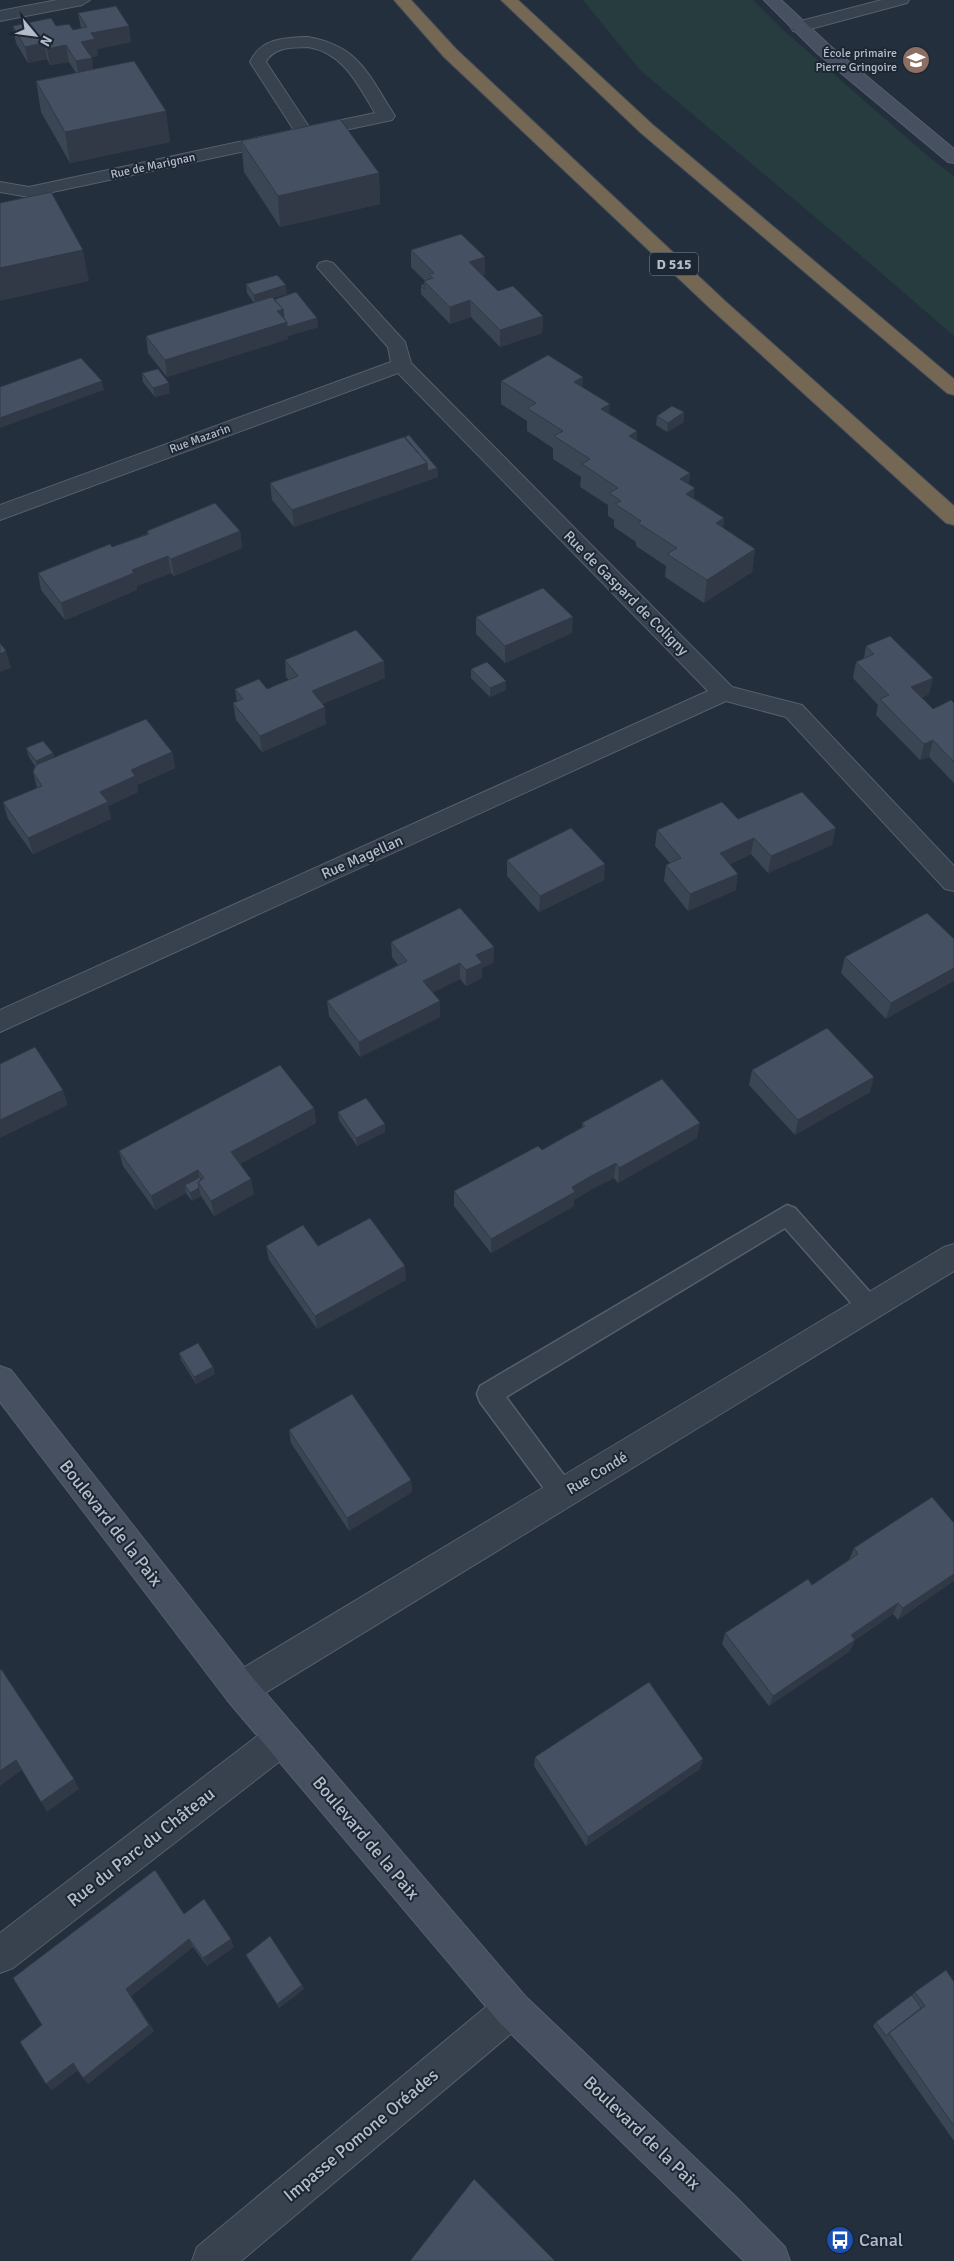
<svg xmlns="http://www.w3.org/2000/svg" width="954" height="2261" font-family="Signika,sans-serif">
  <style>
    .green { fill: #263c3f }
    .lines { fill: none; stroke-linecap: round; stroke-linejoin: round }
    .lane-casing { stroke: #565f6c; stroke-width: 3 }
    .street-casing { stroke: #565f6c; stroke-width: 2 }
    .secondary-casing { stroke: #565f6c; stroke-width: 2 }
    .highway-casing { stroke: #434c59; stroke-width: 2 }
    .lane { fill: #38414e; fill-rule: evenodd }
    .street { fill: #38414e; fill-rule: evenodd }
    .secondary { fill: #465061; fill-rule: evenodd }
    .highway { fill: #746855; fill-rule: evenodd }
    .wall { fill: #3b4654 }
    .shaded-wall { fill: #303945 }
    .building { fill: #455162; stroke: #303945 }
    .labels { text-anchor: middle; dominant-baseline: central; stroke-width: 4; stroke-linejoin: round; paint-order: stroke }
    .far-poi-label { font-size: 12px; fill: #b4bcc9; stroke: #1d2633; text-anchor: end }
    .far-street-label { font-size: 12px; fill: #b4bcc9; stroke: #1d2633 }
    .shield { fill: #1d2633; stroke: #878f9c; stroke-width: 1 }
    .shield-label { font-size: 14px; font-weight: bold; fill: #b4bcc9 }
    .street-label { font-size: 15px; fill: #b4bcc9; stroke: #1d2633 }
    .near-street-label { font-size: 18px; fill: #b4bcc9; stroke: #1d2633 }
    .near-poi-label { font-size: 18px; fill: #b4bcc9; stroke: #1d2633; text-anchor: start }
  </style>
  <rect width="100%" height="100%" fill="#242f3e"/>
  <path class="green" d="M583 0H753L782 29 930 158 954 176V336L865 259 640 70Z"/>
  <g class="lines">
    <g class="lane-casing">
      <path id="lane" d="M787 1205 795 1208 877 1300 881 1307 877 1314 869 1317 861 1314 785 1228 506 1397 572 1486 576 1494 572 1502 563 1506 554 1502 480 1402 477 1394 480 1386Z"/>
    </g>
    <g class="street-casing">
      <path id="street" d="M57 0H90L82 5 0 21V11Z
        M882 0H909L907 3 799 32 793 31 791 27 793 23Z
        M308 37C360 46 369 76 395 116L392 120 29 197 0 192V182L29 187 294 130 250 62C261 38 284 38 308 37ZM308 47C344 53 358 85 375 113L309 127 266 62C274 46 293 48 308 47Z
        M326 261 333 263 405 342 411 363 732 687 802 705 954 866V891L945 889 786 717 726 701 0 1032V1010L708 691 398 373 0 520V505L391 362 388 347 317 267 319 263Z
        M954 1244V1271L252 1701 240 1705 228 1701 223 1689 228 1677 944 1247Z
        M281 1722 293 1727 298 1739 293 1751 13 1968 0 1973V1933L269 1727Z
        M512 1991 525 1996 530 2009 525 2022 241 2261H192L197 2247 499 1996Z"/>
    </g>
    <g class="secondary-casing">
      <path id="secondary" d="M764 0H781L829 45 954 149V163L948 162 817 53Z
        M0 1366 11 1370 252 1677 525 1996 737 2198 785 2247 790 2261H744L499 2022 228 1701 0 1402Z"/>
    </g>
    <g class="highway-casing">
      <path id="highway" d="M394 0H411L456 49 725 301 954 506V525L946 523 711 309 444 57Z
        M501 0H518L653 125 954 379V395L947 393 641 133Z"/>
    </g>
    <use href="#lane" class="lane"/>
    <use href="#street" class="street"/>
    <use href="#secondary" class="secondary"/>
    <use href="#highway" class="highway"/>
  </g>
  <path class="wall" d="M78 13 131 42 97 49 98 56 91 57 93 69 170 142 70 163 41 112 36 81 76 73 69 62 50 65 47 59 28 63 16 43 13 26H56L73 30 81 28Z
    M241 141 379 173 380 204 280 227 244 172Z
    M411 250 485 274 482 275 498 291 543 316 542 333 500 347 471 317 450 324 421 294V285L424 284 425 281 411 267Z
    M246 284 287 294 273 298 275 301 317 318 318 327 288 336V339L167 377 148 353 146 336 254 303 247 293Z
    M142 373 170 393 155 397 143 382Z
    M583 377 582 387 609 414 637 431V441L690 473 689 484 694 498 724 518 723 528 755 549 752 572 704 603 665 577 666 566 636 546V542L614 527V520L608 516V505L580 487 581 477 553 459V448L527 431V421L501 404V381Z
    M657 416 684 422 667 432 656 425Z
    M437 468 438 477 294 527 272 500 270 483Z
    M147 531H240L242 548 174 576 171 573 137 586V590L65 620 41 590 38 573 112 547 147 534Z
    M476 617 572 633 505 663 476 634Z
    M866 646 929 694 921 698 933 709 954 703V783L929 757 920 760 876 715 878 705 853 678 856 662 864 658Z
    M285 660 385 678 322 704 326 724 262 752 236 720 233 703 237 702 235 689H267L289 680 286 677Z
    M471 669 506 690 490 697 471 678Z
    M26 748 53 753 54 757 172 752 175 768 137 785 138 792 108 806 111 819 33 854 8 819 3 802 37 788 33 772 35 766 29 757Z
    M738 819 832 845 768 873 751 854 730 864 736 890 688 911 664 881 666 865 670 863 655 846 657 830Z
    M507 860 604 880 539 912 507 876Z
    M927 913 886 1019 841 973 845 957Z
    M391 942 494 947 493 963 482 968V978L466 986 460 979 433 992 440 1017 360 1057 329 1016 327 1001 398 965 392 957Z
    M752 1070 870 1092 795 1135 749 1085Z
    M314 1108 316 1123 240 1164 254 1194 214 1216 201 1196 192 1201 186 1193 155 1210 123 1166 119 1151Z
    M338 1112 385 1124V1132L357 1146 339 1120Z
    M582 1123 697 1138 618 1183 614 1178 592 1189 574 1200V1206L491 1253 454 1206V1191L542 1150 582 1128Z
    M266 1246H318L406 1280 317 1329 269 1260Z
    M179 1353 213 1367 215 1374 196 1384 181 1360Z
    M289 1430 411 1480 412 1492 349 1531 291 1443Z
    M954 1523 898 1620 893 1614 855 1640 850 1651 769 1706 722 1644 725 1633 812 1585 849 1560 854 1548Z
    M535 1757 700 1769 586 1846 534 1766Z
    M184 1914 234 1947 207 1966 193 1947 131 1996 154 2031 88 2084 78 2070 52 2090 42 2025Z
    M246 1955 302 1985 304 1989 279 2008 248 1959Z
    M954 1982V2141L873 2026 876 2022 912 1995 915 1992Z"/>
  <path class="shaded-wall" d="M129 26 131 42 97 49 98 56 84 58 81 42 91 33Z
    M44 43 47 59 28 63 25 47Z
    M66 45 69 62 50 65 47 49Z
    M92 58 94 75 79 78 76 61Z
    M166 111 170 142 70 163 65 132Z
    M379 173 380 204 280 227 278 196Z
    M83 250 89 281 0 301V268Z
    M485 257V274L469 279V262Z
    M286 285 287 294 255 304 254 295Z
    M470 300 471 317 450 324V307Z
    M283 309 287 322 317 318 318 327 288 336V339L167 377 165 360Z
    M543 316 542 333 500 347V330Z
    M583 377 582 400 574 382Z
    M102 381 104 390 0 428V418Z
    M169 383 170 393 155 397 153 388Z
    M610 404 608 427 601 409Z
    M684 412V422L667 432 668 423Z
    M637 431 636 454 629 436Z
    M427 463 437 468 438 477 294 527 292 510Z
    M690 473 688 492 695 488 692 511 680 479Z
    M724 518 722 541 716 523Z
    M240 531 242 548 174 576 171 559Z
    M755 549 752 572 704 603 707 580Z
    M168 556 171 573 137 586V590L65 620 61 603 132 570Z
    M573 617 572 633 505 663V646Z
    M6 651 11 668 0 672V654Z
    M384 661 385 678 313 708 312 691Z
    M933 678 929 694 907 704 911 687Z
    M506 681V690L490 697V688Z
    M325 707 326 724 262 752 260 736Z
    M933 740 929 757 920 760 924 744Z
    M172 752 175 768 137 785 138 792 108 806 111 819 33 854 28 838 100 792 131 770Z
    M53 753 55 762 38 769 36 761Z
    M836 828 832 845 768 873 771 856Z
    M754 838 751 854 718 869 720 853Z
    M605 864 604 880 539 912 540 896Z
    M738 874 736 890 688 911 690 894Z
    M494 947 493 963 482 968V978L466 986V970L476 955Z
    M460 963V979L424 997 423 981Z
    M954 968V981L886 1019 891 1003Z
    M440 1001V1017L360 1057 359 1042Z
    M874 1077 870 1092 795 1135 798 1120Z
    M63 1090 68 1105 0 1138V1120Z
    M314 1108 316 1123 234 1167 231 1152Z
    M700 1123 697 1138 618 1183 619 1168Z
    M385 1124V1132L357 1146 356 1138Z
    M616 1163 614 1178 592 1189 574 1200V1206L491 1253V1239L572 1187 593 1175Z
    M198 1170 201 1185 198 1182 185 1185 186 1193 155 1210 151 1196Z
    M251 1179 254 1194 214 1216 211 1201Z
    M199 1188 201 1196 192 1201 190 1193Z
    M405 1266 406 1280 317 1329 315 1316Z
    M213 1367 215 1374 196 1384 194 1377Z
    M411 1480 412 1492 349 1531 347 1518Z
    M954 1574V1581L898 1620 903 1608Z
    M898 1603 893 1614 848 1645 855 1640 850 1651 769 1706 773 1696 851 1635Z
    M703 1759 700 1769 586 1846 588 1837Z
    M16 1760 22 1770 0 1786V1771Z
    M74 1779 79 1789 47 1812 41 1802Z
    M189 1939 193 1947 131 1996 154 2031 88 2084 83 2078 126 1989Z
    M231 1939 234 1947 207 1966 203 1958Z
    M302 1985 304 1989 279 2008 277 2004Z
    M73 2063 79 2069 52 2090 46 2084Z"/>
  <path class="building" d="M116 6 129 26 91 33 95 39 81 42 92 58 76 61 66 45 47 49 44 43 25 47 13 26 51 18 56 26 69 24 73 30 87 27 78 13Z
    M134 61 166 111 65 132 36 81Z
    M340 119 379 173 278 196 241 141Z
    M51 192 83 250 0 268V203Z
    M461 234 485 257 469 262 498 291 513 286 543 316 500 330 470 300 450 307 424 281 433 278 429 274 434 273 411 250Z
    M277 275 286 285 254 295 246 284Z
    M424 284V289L421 285Z
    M296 292 317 318 287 327V322L283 317H284L283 309 275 301 276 299Z
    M272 297 283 309 277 311 287 322 165 360 146 336Z
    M548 355 583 377 574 382 610 404 601 409 637 431 629 436 690 473 680 479 695 488 686 494 724 518 716 523 755 549 707 580 667 554 677 548 638 523 641 521 615 504 621 501 609 493 618 488 582 464 590 459 554 436 563 431 527 408 536 403 501 381Z
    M81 358 102 381 0 418V387Z
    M158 369 169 383 153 388 142 373Z
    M672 406 684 412 668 423 657 416Z
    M409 435 437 468 428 471 427 463 405 437Z
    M404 437 427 463 292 510 270 483Z
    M215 503 240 531 171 559 168 556 132 570 134 573 61 603 38 573 110 544 112 547 149 534 147 531Z
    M543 588 573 617 505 646 476 617Z
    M356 630 384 661 312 691 325 707 260 736 233 703 243 699 235 689 259 679 267 689 298 676 285 660Z
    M890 636 933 678 911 687 933 709 951 700 954 703V762L933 740 924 744 901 721 880 699 889 695 856 662 874 654 866 646Z
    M0 643 6 651 0 654Z
    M487 662 506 681 490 688 471 669Z
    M146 719 172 752 131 770 135 776 100 792 108 802 28 838 3 802 42 786 33 772 36 765Z
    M43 741 53 753 36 761 26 748Z
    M802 792 836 828 771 856 754 838 720 853 738 874 690 894 666 865 681 858 657 830 722 802 738 819Z
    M571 828 605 864 540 896 507 860Z
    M460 908 494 947 476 955 482 963 466 970 460 963 423 981 440 1001 359 1042 327 1001 407 961 391 942Z
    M927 913 954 939V968L891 1003 845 957Z
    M827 1028 874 1077 798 1120 752 1070Z
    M35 1047 63 1090 0 1120V1064Z
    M280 1065 314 1108 231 1152 251 1179 211 1201 198 1182 204 1178 198 1170 151 1196 119 1151Z
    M662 1079 700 1123 619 1168 616 1163 593 1175 572 1187 575 1192 491 1239 454 1191 538 1146 542 1150 563 1138 585 1126 582 1123Z
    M366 1098 385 1124 356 1138 338 1112Z
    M200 1177 201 1180 198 1182 199 1188 190 1193 185 1185Z
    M370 1218 405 1266 315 1316 266 1246 303 1225 318 1246Z
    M198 1343 213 1367 194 1377 179 1353Z
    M352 1394 411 1480 347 1518 289 1430Z
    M932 1497 954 1523V1574L903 1608 898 1603 851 1635 855 1640 773 1696 725 1633 808 1579 812 1585 858 1554 854 1548Z
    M1 1669 74 1779 41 1802 16 1760 0 1771V1670Z
    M649 1682 703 1759 588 1837 535 1757Z
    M155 1870 184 1914 204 1899 231 1939 203 1958 189 1939 126 1989 149 2025 83 2078 73 2063 46 2084 20 2042 42 2025 13 1978Z
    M270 1936 302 1985 277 2004 246 1955Z
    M946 1970 954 1982V2126L889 2033 925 2006 915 1992Z
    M912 1995 921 2008 889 2033 886 2036 876 2022Z
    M474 2179 555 2261H410Z"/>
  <defs>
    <g id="school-disc" transform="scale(1.4375)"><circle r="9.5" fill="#8d6e63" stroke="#1d2633"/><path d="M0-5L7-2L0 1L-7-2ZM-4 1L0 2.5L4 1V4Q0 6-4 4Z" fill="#fff"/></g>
    <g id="bus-disc" transform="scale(1.4375)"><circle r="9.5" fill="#1a4fb4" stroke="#1d2633"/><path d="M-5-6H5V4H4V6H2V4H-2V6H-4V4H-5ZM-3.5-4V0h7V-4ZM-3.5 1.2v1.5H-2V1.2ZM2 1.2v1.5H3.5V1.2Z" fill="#fff"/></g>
  </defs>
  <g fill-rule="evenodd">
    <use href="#school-disc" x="916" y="60"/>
    <use href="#bus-disc" x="840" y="2240"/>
  </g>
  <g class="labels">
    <g class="far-poi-label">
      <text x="897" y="53">École primaire<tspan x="897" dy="14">Pierre Gringoire</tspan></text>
    </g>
    <g class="far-street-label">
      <text transform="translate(153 166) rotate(-12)">Rue de Marignan</text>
      <text transform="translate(200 439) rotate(-20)">Rue Mazarin</text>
    </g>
    <rect class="shield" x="650" y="252.5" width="48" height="23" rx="4"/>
    <g class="shield-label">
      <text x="674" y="264">D 515</text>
    </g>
    <g class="street-label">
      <text transform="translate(626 593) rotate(45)">Rue de Gaspard de Coligny</text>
      <text transform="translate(362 857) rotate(-24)">Rue Magellan</text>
      <text transform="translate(597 1473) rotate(-31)">Rue Condé</text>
    </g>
    <g class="near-street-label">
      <text transform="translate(111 1523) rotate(52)">Boulevard de la Paix</text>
      <text transform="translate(366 1838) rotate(50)">Boulevard de la Paix</text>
      <text transform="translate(141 1847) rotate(-38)">Rue du Parc du Château</text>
      <text transform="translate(642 2133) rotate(44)">Boulevard de la Paix</text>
      <text transform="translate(361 2135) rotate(-40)">Impasse Pomone Oréades</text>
    </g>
    <g class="near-poi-label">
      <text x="859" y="2240">Canal</text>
    </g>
  </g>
  <g transform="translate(35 35) rotate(119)" stroke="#1d2633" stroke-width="4" paint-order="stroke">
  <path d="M0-4L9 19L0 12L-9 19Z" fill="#b4bcc9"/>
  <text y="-8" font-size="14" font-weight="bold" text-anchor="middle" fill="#b4bcc9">N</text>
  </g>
</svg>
